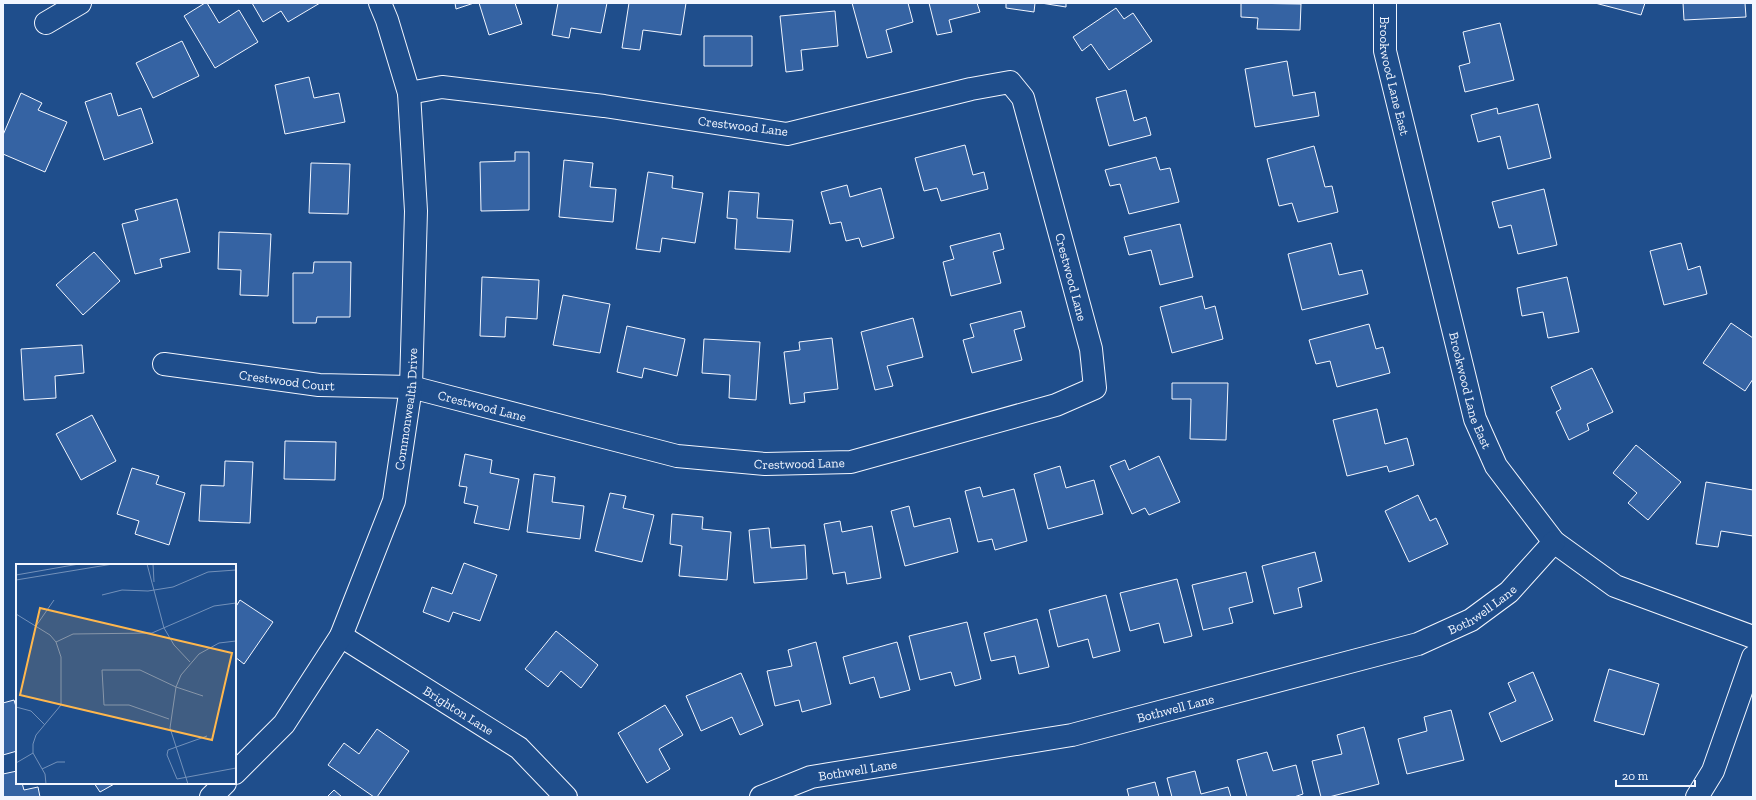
<svg xmlns="http://www.w3.org/2000/svg" width="1756" height="800" font-family="'Zilla Slab',serif">
  <style>
    .building { fill: #3563a3; stroke: #f2f6ff }
    .lines { fill: none; stroke-linecap: round; stroke-linejoin: round }
    .street-casing { stroke: #f2f6ff; stroke-width: 24 }
    .street { stroke: #1f4e8c; stroke-width: 22 }
    .labels { text-anchor: middle; dominant-baseline: central; stroke-width: 3; stroke-linejoin: round; paint-order: stroke }
    .street-label { font-size: 13px; fill: #f2f6ff; stroke: #1f4e8c }
    .inset-road { fill: none; stroke: #7391ba; stroke-width: 1 }
    .view { fill: #ffb74d; fill-opacity: 0.15; stroke: #ffb74d; stroke-width: 2 }
    .inset-edge { fill: none; stroke: #f2f6ff; stroke-width: 2 }
  </style>
  <rect width="100%" height="100%" fill="#1f4e8c"/>
  <path class="building" d="M205 3H207L219 23 239 10 258 42 215 68 184 16Z
    M252 3H320L288 22 281 11 263 22Z
    M455 3H474L456 9Z
    M479 3H515L522 24 489 35Z
    M558 3H607L601 33 571 28 569 38 552 35Z
    M629 3H686L681 35 643 30 640 50 622 48Z
    M852 3H908L913 22 886 30 892 52 867 58Z
    M929 3H977L980 12 949 20 952 32 937 35Z
    M1006 3H1035L1034 12 1006 8Z
    M1041 3H1066V7Z
    M1241 3 1301 4 1300 30 1257 29 1258 18 1241 17Z
    M1595 3H1645L1641 15Z
    M1683 3H1745L1746 17 1684 20Z
    M1116 8 1124 19 1133 13 1152 41 1109 70 1091 44 1082 51 1073 37Z
    M835 11 838 46 801 50 803 70 786 72 780 16Z
    M1500 23 1514 80 1465 92 1459 66 1470 63 1463 32Z
    M704 36H752V66H704Z
    M182 41 199 76 153 98 136 63Z
    M1287 61 1293 96 1315 92 1319 116 1255 127 1245 69Z
    M309 77 314 98 339 93 345 122 285 134 275 85Z
    M1126 90 1134 121 1146 117 1151 135 1109 146 1096 98Z
    M21 93 42 103 38 110 67 122 45 172 3 154V135Z
    M111 93 118 116 141 108 153 143 104 160 85 102Z
    M1538 104 1551 158 1508 169 1500 136 1478 142 1471 115 1497 108 1498 114Z
    M965 145 973 175 984 172 988 189 941 201 937 188 924 191 915 158Z
    M1314 146 1325 187 1332 186 1338 212 1298 222 1292 203 1279 206 1267 159Z
    M515 152H529V210L481 211 480 162 515 161Z
    M1156 157 1160 170 1170 168 1179 202 1129 214 1120 184 1110 186 1105 170Z
    M564 160 593 163 590 187 616 189 613 222 559 217Z
    M311 163 350 164 348 214 309 213Z
    M648 172 673 176 672 188 703 193 695 243 662 238 660 252 636 249Z
    M847 185 850 197 881 188 894 238 862 247 859 238 846 241 841 222 830 224 821 192Z
    M1544 189 1557 245 1518 254 1511 225 1499 228 1492 202Z
    M729 191 759 193 757 218 793 220 790 252 735 249 737 219 727 218Z
    M177 199 190 252 160 259 162 267 135 274 122 224 138 220 135 210Z
    M1180 224 1193 277 1160 285 1151 250 1129 255 1124 237Z
    M219 232 271 234 268 296 240 295 241 270 218 269Z
    M1000 233 1004 249 993 252 1001 283 951 296 943 262 954 259 950 246Z
    M1331 243 1339 275 1362 270 1368 294 1302 310 1288 254Z
    M1681 243 1688 270 1700 266 1707 294 1664 305 1650 251Z
    M94 252 120 281 83 315 56 285Z
    M314 262H351L350 317H317L316 323H293V273H313Z
    M482 277 539 280 537 319 506 317 505 337 480 336Z
    M1567 277 1579 332 1548 338 1543 312 1522 316 1517 288Z
    M563 295 610 304 600 353 553 345Z
    M1202 296 1205 309 1215 306 1223 339 1172 353 1160 307Z
    M1021 311 1025 327 1014 330 1022 360 972 373 963 340 974 337 970 324Z
    M913 318 923 357 887 366 893 386 875 390 861 332Z
    M1731 323 1753 338V379L1745 391 1703 363Z
    M1369 324 1376 349 1383 347 1390 373 1337 387 1330 361 1316 364 1309 340Z
    M627 326 685 339 677 376 644 368 642 378 617 372Z
    M832 338 838 389 804 393 805 402 790 404 784 352 800 350 799 342Z
    M704 339 760 342 756 400 729 398 730 375 702 373Z
    M82 345 84 373 55 376 56 398 24 400 21 349Z
    M1592 368 1613 412 1587 424 1589 430 1569 440 1556 412 1561 409 1551 387Z
    M1172 383H1228L1226 440 1190 439 1191 399H1172Z
    M1377 409 1385 444 1407 438 1414 465 1389 472 1387 466 1347 476 1333 420Z
    M92 415 116 461 81 480 56 434Z
    M285 441 336 442 335 480 284 479Z
    M1636 445 1681 482 1648 520 1628 503 1637 493 1613 473Z
    M465 454 492 460 490 473 519 479 509 530 474 523 478 506 464 503 467 487 459 486Z
    M1159 456 1180 502 1149 515 1145 508 1132 514 1110 466 1125 460 1129 470Z
    M225 461 253 462 250 523 199 521 201 485 224 486Z
    M1060 466 1066 488 1094 480 1103 514 1048 529 1034 474Z
    M132 468 159 476 156 484 185 493 169 545 135 534 139 521 117 514Z
    M534 474 555 477 552 502 584 506 580 539 527 532Z
    M1706 482 1753 490V536L1721 531 1718 547 1696 544Z
    M980 487 983 497 1014 489 1027 541 995 550 992 539 978 542 965 491Z
    M610 493 626 496 623 508 654 515 642 562 595 551Z
    M1418 495 1430 521 1436 518 1448 544 1409 562 1385 511Z
    M909 506 914 527 950 518 958 552 905 566 891 511Z
    M672 514 703 517 702 529 731 532 727 580 679 576 682 546 670 544Z
    M840 521 842 532 872 526 881 578 847 584 845 572 833 574 824 524Z
    M769 528 771 548 805 545 807 579 754 583 749 530Z
    M1315 552 1322 581 1298 588 1302 607 1274 614 1262 566Z
    M464 563 497 575 480 621 453 612 449 622 423 612 432 587 452 594Z
    M1246 572 1253 602 1229 608 1233 623 1203 630 1192 585Z
    M1177 579 1192 636 1164 643 1159 623 1130 631 1120 593Z
    M1106 595 1120 651 1093 658 1088 639 1058 647 1049 610Z
    M240 600 273 622 244 664 235 657V608Z
    M1037 619 1049 667 1019 674 1015 656 991 661 984 633Z
    M967 622 981 679 955 686 951 672 920 680 909 636Z
    M556 631 598 665 581 688 561 671 548 687 525 669Z
    M816 642 831 704 802 712 799 700 775 706 767 671 792 666 788 650Z
    M897 642 910 690 880 698 874 677 850 684 843 657Z
    M1609 669 1659 684 1644 735 1594 721Z
    M1533 672 1553 720 1501 742 1489 713 1516 701 1508 683Z
    M741 673 763 725 740 735 732 717 701 731 686 696Z
    M14 700 17 710V751L3 755V703Z
    M665 705 683 735 659 749 670 769 647 783 618 733Z
    M1451 710 1464 760 1407 774 1398 739 1427 731 1424 717Z
    M1364 727 1379 784 1329 797H1321L1312 761 1342 754 1337 735Z
    M377 729 409 751 377 797H374L328 765 344 743 359 754Z
    M1267 752 1273 771 1296 765 1303 794 1294 797H1247L1237 760Z
    M17 771V783H22L24 790 38 787 40 797H3V774Z
    M1195 771 1201 794 1228 787 1231 797H1172L1167 778Z
    M1155 782 1159 797H1129L1127 789Z
    M94 783H116L100 792Z
    M334 790 342 797H327Z"/>
  <g class="lines">
    <g class="street-casing">
      <g id="street">
        <path id="s1" d="M1385 3V51L1475 419 1496 466 1554 542 1615 586 1753 637"/>
        <path d="M46 23 80 3"/>
        <path id="s2" d="M164 364 319 385 411 387 677 456 765 464 851 462 1056 405 1095 388 1091 349 1023 98 1010 82 971 89 787 134 604 106 442 87 409 93"/>
        <path id="s3" d="M341 636 519 748 566 797"/>
        <path id="s4" d="M235 773 284 724 341 636 394 501 411 387 416 211 409 93 387 20 380 3"/>
        <path d="M211 797 225 783"/>
        <path id="s5" d="M761 797 811 777 1072 735 1418 644 1471 620 1509 592 1554 542"/>
        <path d="M1697 797 1713 771 1753 657"/>
      </g>
    </g>
    <use href="#street" class="street"/>
  </g>
  <g class="labels">
    <g class="street-label">
      <text stroke="none"><textPath href="#s1" startOffset="74">Brookwood Lane East</textPath></text>
      <text transform="translate(743 126) rotate(7)">Crestwood Lane</text>
      <text transform="translate(1071 277) rotate(75)">Crestwood Lane</text>
      <text stroke="none"><textPath href="#s2" startOffset="124">Crestwood Court</textPath></text>
      <text stroke="none"><textPath href="#s1" startOffset="398">Brookwood Lane East</textPath></text>
      <text stroke="none"><textPath href="#s2" startOffset="322">Crestwood Lane</textPath></text>
      <text stroke="none"><textPath href="#s4" startOffset="412">Commonwealth Drive</textPath></text>
      <text stroke="none"><textPath href="#s2" startOffset="646">Crestwood Lane</textPath></text>
      <text stroke="none"><textPath href="#s5" startOffset="749">Bothwell Lane</textPath></text>
      <text stroke="none"><textPath href="#s5" startOffset="425">Bothwell Lane</textPath></text>
      <text stroke="none"><textPath href="#s3" startOffset="139">Brighton Lane</textPath></text>
      <text stroke="none"><textPath href="#s5" startOffset="101">Bothwell Lane</textPath></text>
    </g>
  </g>
  <g transform="translate(16 564)">
    <rect width="220" height="220" fill="#1f4e8c"/>
    <path class="inset-road" d="M131 0 148 64 158 81 174 98M137 0 138 18M0 11 63 0M0 16 97 0M86 31 106 26 132 27 157 23 192 8 220 6M0 50 34 71 40 78 45 93V141L20 171 17 180V189L29 210 30 220M20 62 38 36M40 78 57 70 136 69 198 42 220 39M0 143 15 147 29 161M153 155 113 141H88L86 106H124L160 123 187 132M191 172 152 186 151 191 161 215 220 204M0 199 17 189M26 205 41 198H49M172 220 154 164 160 123 165 111 183 90 203 79 220 77"/>
    <path class="view" d="M24 44 216 89 196 176 4 131Z"/>
    <rect width="220" height="220" class="inset-edge"/>
  </g>
  <rect width="1756" height="800" fill="none" stroke="#f2f6ff" stroke-width="8"/>
  <path d="M1616 780v6h79v-6" fill="none" stroke="#f2f6ff" stroke-width="2"/>
  <text x="1622" y="780" font-size="12" fill="#f2f6ff" stroke="#1f4e8c" stroke-width="3" paint-order="stroke">20 m</text>
</svg>
